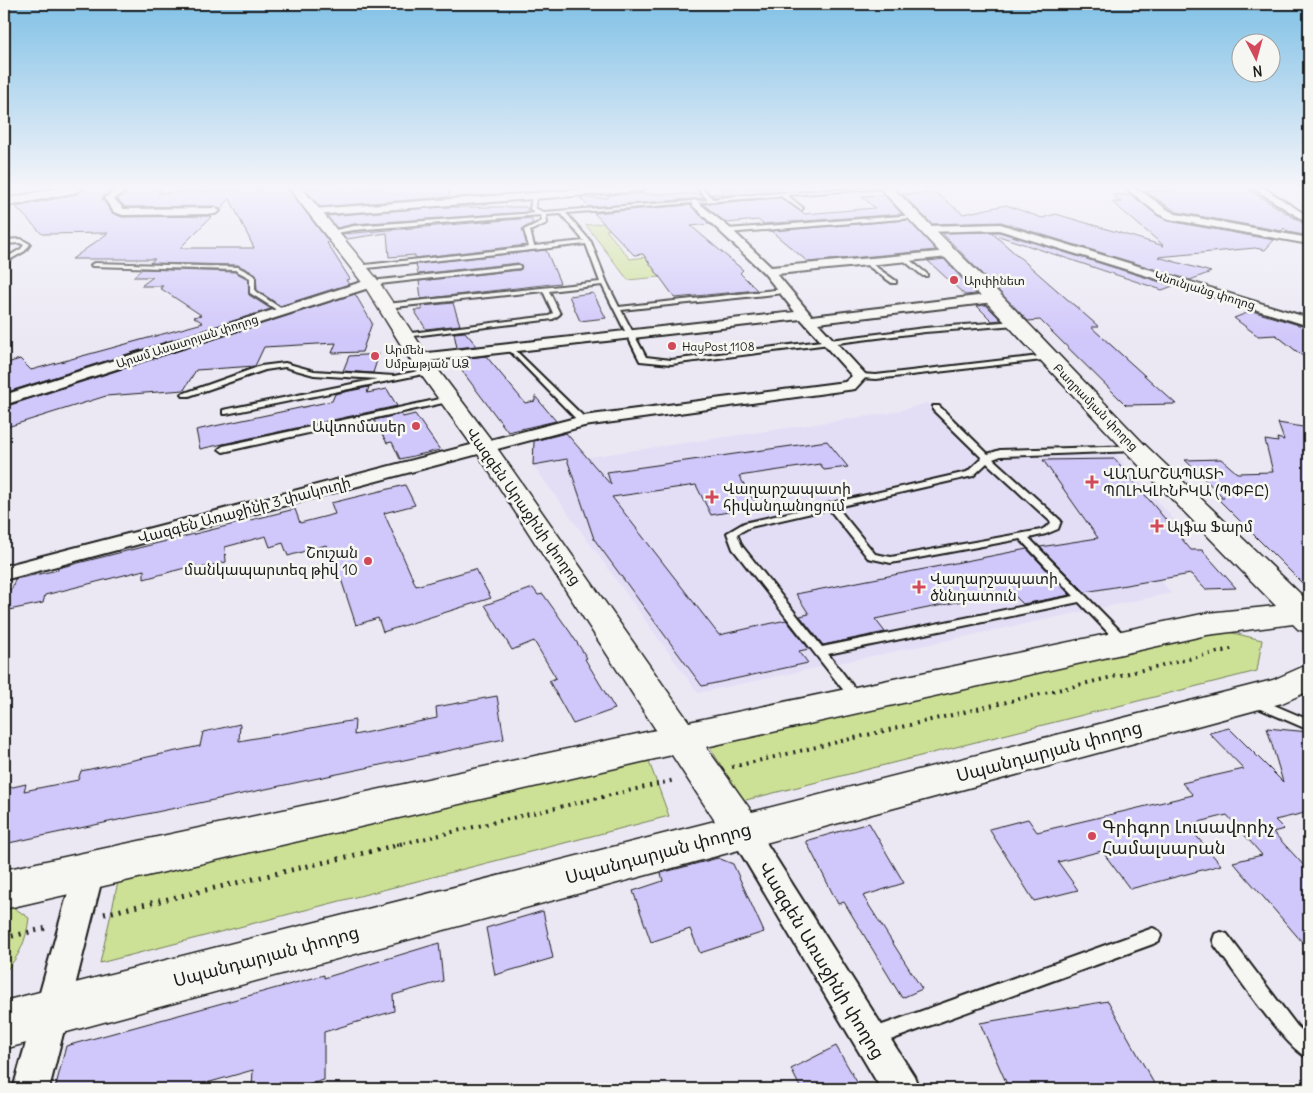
<svg xmlns="http://www.w3.org/2000/svg" width="1313" height="1093" font-family="Delius,'Noto Sans Armenian',sans-serif">
  <style>
    .built { fill: #e3def6 }
    .green { fill: #cde196; stroke: #747e59 }
    .building { fill: #d0c7fa; stroke: #1c1c1c }
    .lines { fill: none; stroke-linecap: round; stroke-linejoin: round }
    .lane-casing { stroke: #1c1c1c; stroke-width: 4 }
    .street-casing { stroke: #1c1c1c; stroke-width: 4 }
    .secondary-casing { stroke: #1c1c1c; stroke-width: 3 }
    .path-far1 { stroke: #1c1c1c; stroke-width: 4; stroke-dasharray: 2 5; stroke-linecap: butt }
    .path { stroke: #1c1c1c; stroke-width: 5; stroke-dasharray: 2 6; stroke-linecap: butt }
    .lane { fill: #f6f6f2; fill-rule: evenodd }
    .street { fill: #f6f6f2; fill-rule: evenodd }
    .secondary { fill: #f6f6f2; fill-rule: evenodd }
    .poi-dot { fill: #d1495b; stroke: #f6f6f2; stroke-width: 2 }
    .labels { text-anchor: middle; dominant-baseline: central; stroke-width: 5; stroke-linejoin: round; paint-order: stroke }
    .far-poi-label { font-size: 12px; fill: #1c1c1c; stroke: #f6f6f2; text-anchor: start }
    .far-street-label { font-size: 12px; fill: #1c1c1c; stroke: #f6f6f2 }
    .poi-label { font-size: 15px; fill: #1c1c1c; stroke: #f6f6f2; text-anchor: start }
    .street-label { font-size: 15px; fill: #1c1c1c; stroke: #f6f6f2 }
    .near-street-label { font-size: 18px; fill: #1c1c1c; stroke: #f6f6f2 }
    .near-poi-label { font-size: 18px; fill: #1c1c1c; stroke: #f6f6f2; text-anchor: start }
  </style>
  <rect width="100%" height="100%" fill="#ebe8f4"/>
  <filter id="ink" filterUnits="userSpaceOnUse"><feTurbulence type="fractalNoise" baseFrequency=".02" numOctaves="2"/><feDisplacementMap in="SourceGraphic" scale="10" xChannelSelector="R" yChannelSelector="G"/><feConvolveMatrix kernelMatrix="1 2 1 2 8 2 1 2 1" color-interpolation-filters="sRGB"/></filter>
  <g filter="url(#ink)">
    <path class="built" d="M927 403 987 463 1003 456 1116 454 1192 540 1132 542 1171 593 698 693 533 465 890 413Z"/>
    <path class="green" d="M679 215 685 221 606 230 630 259 655 256 664 266 732 260 738 266 733 270 628 280 586 225Z
      M1208 627 1262 640 1257 671 742 801 710 747Z
      M648 759 669 816 100 963 118 882Z
      M13 907 29 918C26 942 20 955 4 973V909Z"/>
    <path class="building" d="M85 188H116L102 199 112 213 122 217 212 216 180 248H254L230 199 220 209 215 206 125 207 117 199 132 188H163L158 193 287 188 329 242 327 243 350 279 346 280 349 284 280 306 257 290 256 274 238 265 150 263 155 259H72L108 233 42 234 16 207 77 194Z
      M304 188H452L448 197 320 207Z
      M721 188H781L782 191 714 197 711 194H723Z
      M1175 188H1246L1309 227V236L1288 232 1284 228 1282 231 1177 212 1145 191H1175Z
      M936 193 963 214 1006 205 1042 218 1056 214 1164 246 1112 202H1121L1113 195H1132L1157 215 1168 221 1274 240 1265 250 1255 248 1158 257 1211 272 1190 280 1001 222 932 224 902 194Z
      M622 194H700L704 198 589 207 580 198H608V195Z
      M884 195 902 214 763 224 758 220 726 223 703 204 780 198 805 214 875 208 861 196Z
      M690 205 710 224 691 226 743 270 740 273 757 290 675 298 643 254 634 255 594 213Z
      M444 207H526L528 212 354 224 337 228 327 216Z
      M531 218 533 223 522 229 527 245 415 258V255L389 257 387 233 347 239 342 234Z
      M908 220 936 250 808 262 771 231Z
      M999 232 1173 286 1162 290 993 234 1099 327H1091L1176 404 1126 405 1040 320 1028 321 942 233Z
      M546 250 560 283 421 299 419 281 520 270 522 266 518 263 418 274 416 264Z
      M944 259 976 294 965 295 928 261Z
      M142 269 235 272 248 279 249 295 271 309 4 393V364L20 359 31 370 203 323 194 317 201 315 160 288 163 286H141L153 277H133Z
      M593 293 606 318 580 321 569 296Z
      M355 294 372 323 362 352 332 353 336 343 264 347 255 366 196 370 184 390 106 396 4 428V407Z
      M453 303 460 325 426 329 414 310H422V306Z
      M986 305 1001 320 992 321 977 306Z
      M1252 311 1309 328V361L1276 335 1258 336 1234 318Z
      M465 332 477 346 457 348 454 333Z
      M379 354 373 373 343 371 349 356Z
      M486 356 525 403 535 401V396L556 421 508 432 462 371 460 359Z
      M369 387 367 393 387 389 397 406 200 449 196 430 332 401 335 394Z
      M401 414 403 417 415 414 440 450 400 459 392 442 387 443 374 420Z
      M1278 423 1309 428V590L1217 498H1224L1185 460 1221 459 1237 473 1273 472 1265 440 1278 442 1277 438 1284 440Z
      M566 433 611 485 607 472 827 441 848 467 824 470 820 464 739 476 758 507 711 515 696 485 612 497 719 635 786 620 809 649 799 651 808 663 702 686 594 539 567 459 533 465 534 441Z
      M1115 459 1191 550H1202L1236 588 1205 589 1191 574 1085 592 1040 547 1098 538 1043 460Z
      M405 485 415 505 384 513 416 586 475 569 491 598 383 632 378 618 356 625 341 579 337 580 326 545 288 556 283 543 270 547 266 536 225 547 226 562 196 569V565L144 579V570L45 595 43 603 4 611V591L12 589 15 579 58 570V568L295 509 300 523 335 514 331 503Z
      M1027 549 1070 595 1023 604 1010 591 875 619 885 632 823 645 800 616 809 614 796 594Z
      M533 588 538 595 543 594 570 632 587 658 585 659 615 709 573 724 549 681 556 678 534 641 512 650 485 605Z
      M497 696 504 739 4 844V789L26 784 24 791 78 780 81 771 200 746 203 732 240 724 239 741 355 720 354 735 437 718 436 707Z
      M1229 728 1283 782 1267 728 1309 732V812L1275 820 1284 829 1273 832 1309 871V950L1233 862 1262 855 1227 815 1187 825 1221 865 1130 889 1102 851 1058 862 1078 890 1034 901 989 829 1028 819 1037 832 1193 795 1182 783 1244 769 1209 733Z
      M869 823 904 883 863 896 922 989 902 998 844 902 838 904 806 841Z
      M718 858 733 864 764 932 700 953 690 929 651 942 633 891 663 881 661 873Z
      M543 911 553 958 495 975 486 928Z
      M439 943 443 981 393 995 394 1011 324 1032V1080L294 1089H252L253 1070 203 1084 200 1089H55L66 1046 324 975V978Z
      M1108 1001 1157 1089H1009L980 1023Z
      M836 1046 861 1089H801L791 1069Z"/>
    <g class="lines">
      <g class="lane-casing">
        <path id="lane" d="M697 188H702L713 199 736 196 863 188H888L787 195 803 208 801 210 781 196 566 213 591 242 607 283 619 307 784 289 787 291 784 293 621 310 646 357 671 360 925 328 1016 321 1019 323 1016 325 925 332 671 364 640 361 602 285 549 291 560 314 553 319 405 337 403 336V334L549 316 553 313 543 291 386 308 383 306 386 304 600 282 586 244 358 269 356 268V266L529 247 524 230 542 221 541 215 354 230 330 234 327 232 354 226 536 213 530 209 532 195 534 194 536 195 535 208 543 212 708 200ZM561 214 584 241 534 246 530 231 547 223 546 215Z
          M915 215 913 218 727 233 724 231 727 229Z
          M21 239 30 244 25 251 4 263V259L21 249 24 245 20 243 4 244V240Z
          M902 257H906L927 274V276H923L902 259Z
          M866 260 896 281V283H892L864 263 863 262Z
          M94 263 238 267 255 276V291L285 311 280 312 250 293V278L235 270 92 266 91 265Z
          M518 265 520 266V268L371 285 368 283 371 281Z
          M509 348H513L586 419V423H580L509 350Z
          M1048 355 1052 357 1051 359 876 379 860 378 856 376 860 374 876 375Z
          M285 363 314 371 394 376 428 369 432 371 428 373 226 414H223V410L377 379 314 375 285 367 265 370 189 396H183L182 394 261 366Z
          M449 397 453 399 452 401 223 452 219 449 223 446Z
          M933 406H939L988 454 1000 450 1138 446V450L1135 451 1001 456 993 459 1059 519 1061 521 1058 529 1046 534 1029 538 1127 638 1129 641 1127 644H1119L1079 602 828 654 862 698 860 701 856 703 852 701 733 549 727 533 744 523 967 472 982 458 933 410ZM987 463 1051 522 1050 525 1041 530 891 557 875 554 837 507 973 476ZM829 509 868 558 891 563 1020 539 1074 596 822 647 742 546 737 534 750 527Z
          M1255 697 1309 720V730L1251 705 1249 702 1251 699Z
          M1153 928 1159 931 1161 936 1159 941 1153 944 874 1046 868 1043 865 1037 868 1031 874 1028Z
          M1221 932 1227 934 1297 1026 1309 1037V1058C1286 1050 1233 969 1215 946L1213 940 1215 934Z"/>
      </g>
      <g class="street-casing">
        <path id="street" d="M119 188H130L114 199 124 209 215 208 220 211 215 214 123 215 114 212 104 198Z
          M603 188H646L641 191 313 215 308 212 313 209Z
          M1126 188C1145 188 1159 207 1176 214L1309 238V244L1169 219 1158 214Z
          M1253 188H1264L1309 217V224Z
          M695 200 731 229 771 267 949 251 955 254 949 257 777 274 812 316 994 294 1000 298 994 302 818 323 867 376 855 389 584 426 4 580V566L583 416 845 382 852 376 801 319 419 362 412 358 419 354 795 312 764 273 692 205V201Z
          M1000 224 1309 318V326L999 230 925 232 920 229 925 226Z
          M371 279 375 280 377 283 375 286 4 405V395Z
          M743 818 753 822 914 1076 919 1089H881L733 840 729 831 733 822Z
          M89 857 100 861 104 871 49 1089H13L74 871 78 861Z"/>
      </g>
      <g class="secondary-casing">
        <path id="secondary" d="M58 188H83L77 192 4 207V199Z
          M289 188H302L377 279 427 355 492 441 689 722 1207 613 1276 606 1127 453 880 188H893L1000 294 1143 443 1309 602V633L1298 629 1293 624 1207 635 706 747 752 812 1273 680 1309 664V691L1282 703 4 1049V1001L715 821 672 755 4 909V870L656 730 474 448 409 358 364 285Z"/>
      </g>
      <path class="path-far1" d="M732 767 1235 648
        M397 845 675 780"/>
      <path class="path" d="M104 914 402 844
        M4 938 47 928"/>
      <use href="#lane" class="lane"/>
      <use href="#street" class="street"/>
      <use href="#secondary" class="secondary"/>
    </g>
  </g>
  <linearGradient id="sky" x2="0" y2="1"><stop stop-color="#81c1e6"/><stop offset="0.55" stop-color="#f6f5fa"/><stop offset="1" stop-color="#f6f5fa" stop-opacity="0"/></linearGradient>
  <rect width="1313" height="341" fill="url(#sky)"/>
  <g class="poi-dot">
    <circle cx="954" cy="280" r="5"/>
    <circle cx="672" cy="346" r="5"/>
    <circle cx="375" cy="356" r="5"/>
    <circle cx="416" cy="426" r="5"/>
    <path d="M1089.5 474.5h5v5h5v5h-5v5h-5v-5h-5v-5h5z"/>
    <path d="M709.5 489.5h5v5h5v5h-5v5h-5v-5h-5v-5h5z"/>
    <path d="M1154.5 518.5h5v5h5v5h-5v5h-5v-5h-5v-5h5z"/>
    <circle cx="368" cy="561" r="5"/>
    <path d="M916.5 579.5h5v5h5v5h-5v5h-5v-5h-5v-5h5z"/>
    <circle cx="1092" cy="836" r="5"/>
  </g>
  <g class="labels">
    <g class="far-poi-label">
      <text x="964" y="280">Արփինետ</text>
      <text x="682" y="346">HayPost 1108</text>
      <text x="385" y="349">Արմեն<tspan x="385" dy="14">Սմբաթյան ԱՁ</tspan></text>
    </g>
    <g class="far-street-label">
      <text transform="translate(1205 290) rotate(17)">Կնունյանց փողոց</text>
      <text transform="translate(187 341) rotate(-18)">Արամ Ասատրյան փողոց</text>
      <text transform="translate(1096 407) rotate(46)">Բաղրամյան փողոց</text>
    </g>
    <g class="poi-label">
      <text x="406" y="426" text-anchor="end">Ավտոմասեր</text>
      <text x="1103" y="473">ՎԱՂԱՐՇԱՊԱՏԻ<tspan x="1103" dy="17">ՊՈԼԻԿԼԻՆԻԿԱ (ՊՓԲԸ)</tspan></text>
      <text x="723" y="488">Վաղարշապատի<tspan x="723" dy="17">հիվանդանոցում</tspan></text>
      <text x="1167" y="526">Ալֆա Ֆարմ</text>
      <text x="358" y="552" text-anchor="end">Շուշան<tspan x="358" dy="17">մանկապարտեզ թիվ 10</tspan></text>
      <text x="930" y="578">Վաղարշապատի<tspan x="930" dy="17">ծննդատուն</tspan></text>
    </g>
    <g class="street-label">
      <text transform="translate(524 506) rotate(55)">Վազգեն Արաջինի փողոց</text>
      <text transform="translate(244 510) rotate(-15)">Վազգեն Առաջինի 3 փակուղի</text>
    </g>
    <g class="near-street-label">
      <text transform="translate(1049 751) rotate(-15)">Սպանդարյան փողոց</text>
      <text transform="translate(658 853) rotate(-15)">Սպանդարյան փողոց</text>
      <text transform="translate(266 956) rotate(-15)">Սպանդարյան փողոց</text>
      <text transform="translate(822 960) rotate(59)">Վազգեն Առաջինի փողոց</text>
    </g>
    <g class="near-poi-label">
      <text x="1102" y="826">Գրիգոր Լուսավորիչ<tspan x="1102" dy="21">Համալսարան</tspan></text>
    </g>
  </g>
  <rect width="1313" height="1093" fill="none" stroke="#f6f6f2" stroke-width="20"/>
  <rect x="10" y="10" width="1293" height="1073" fill="none" stroke="#1c1c1c" stroke-width="2" filter="url(#ink)"/>
  <g transform="translate(1256 58) rotate(174)"><circle r="24" fill="#f6f6f2" stroke="#9f9f9c"/>
  <path d="M0-4L9 19L0 12L-9 19Z" fill="#d1495b"/>
  <text y="-8" font-size="14" font-weight="bold" text-anchor="middle" fill="#1c1c1c">N</text>
  </g>
</svg>
